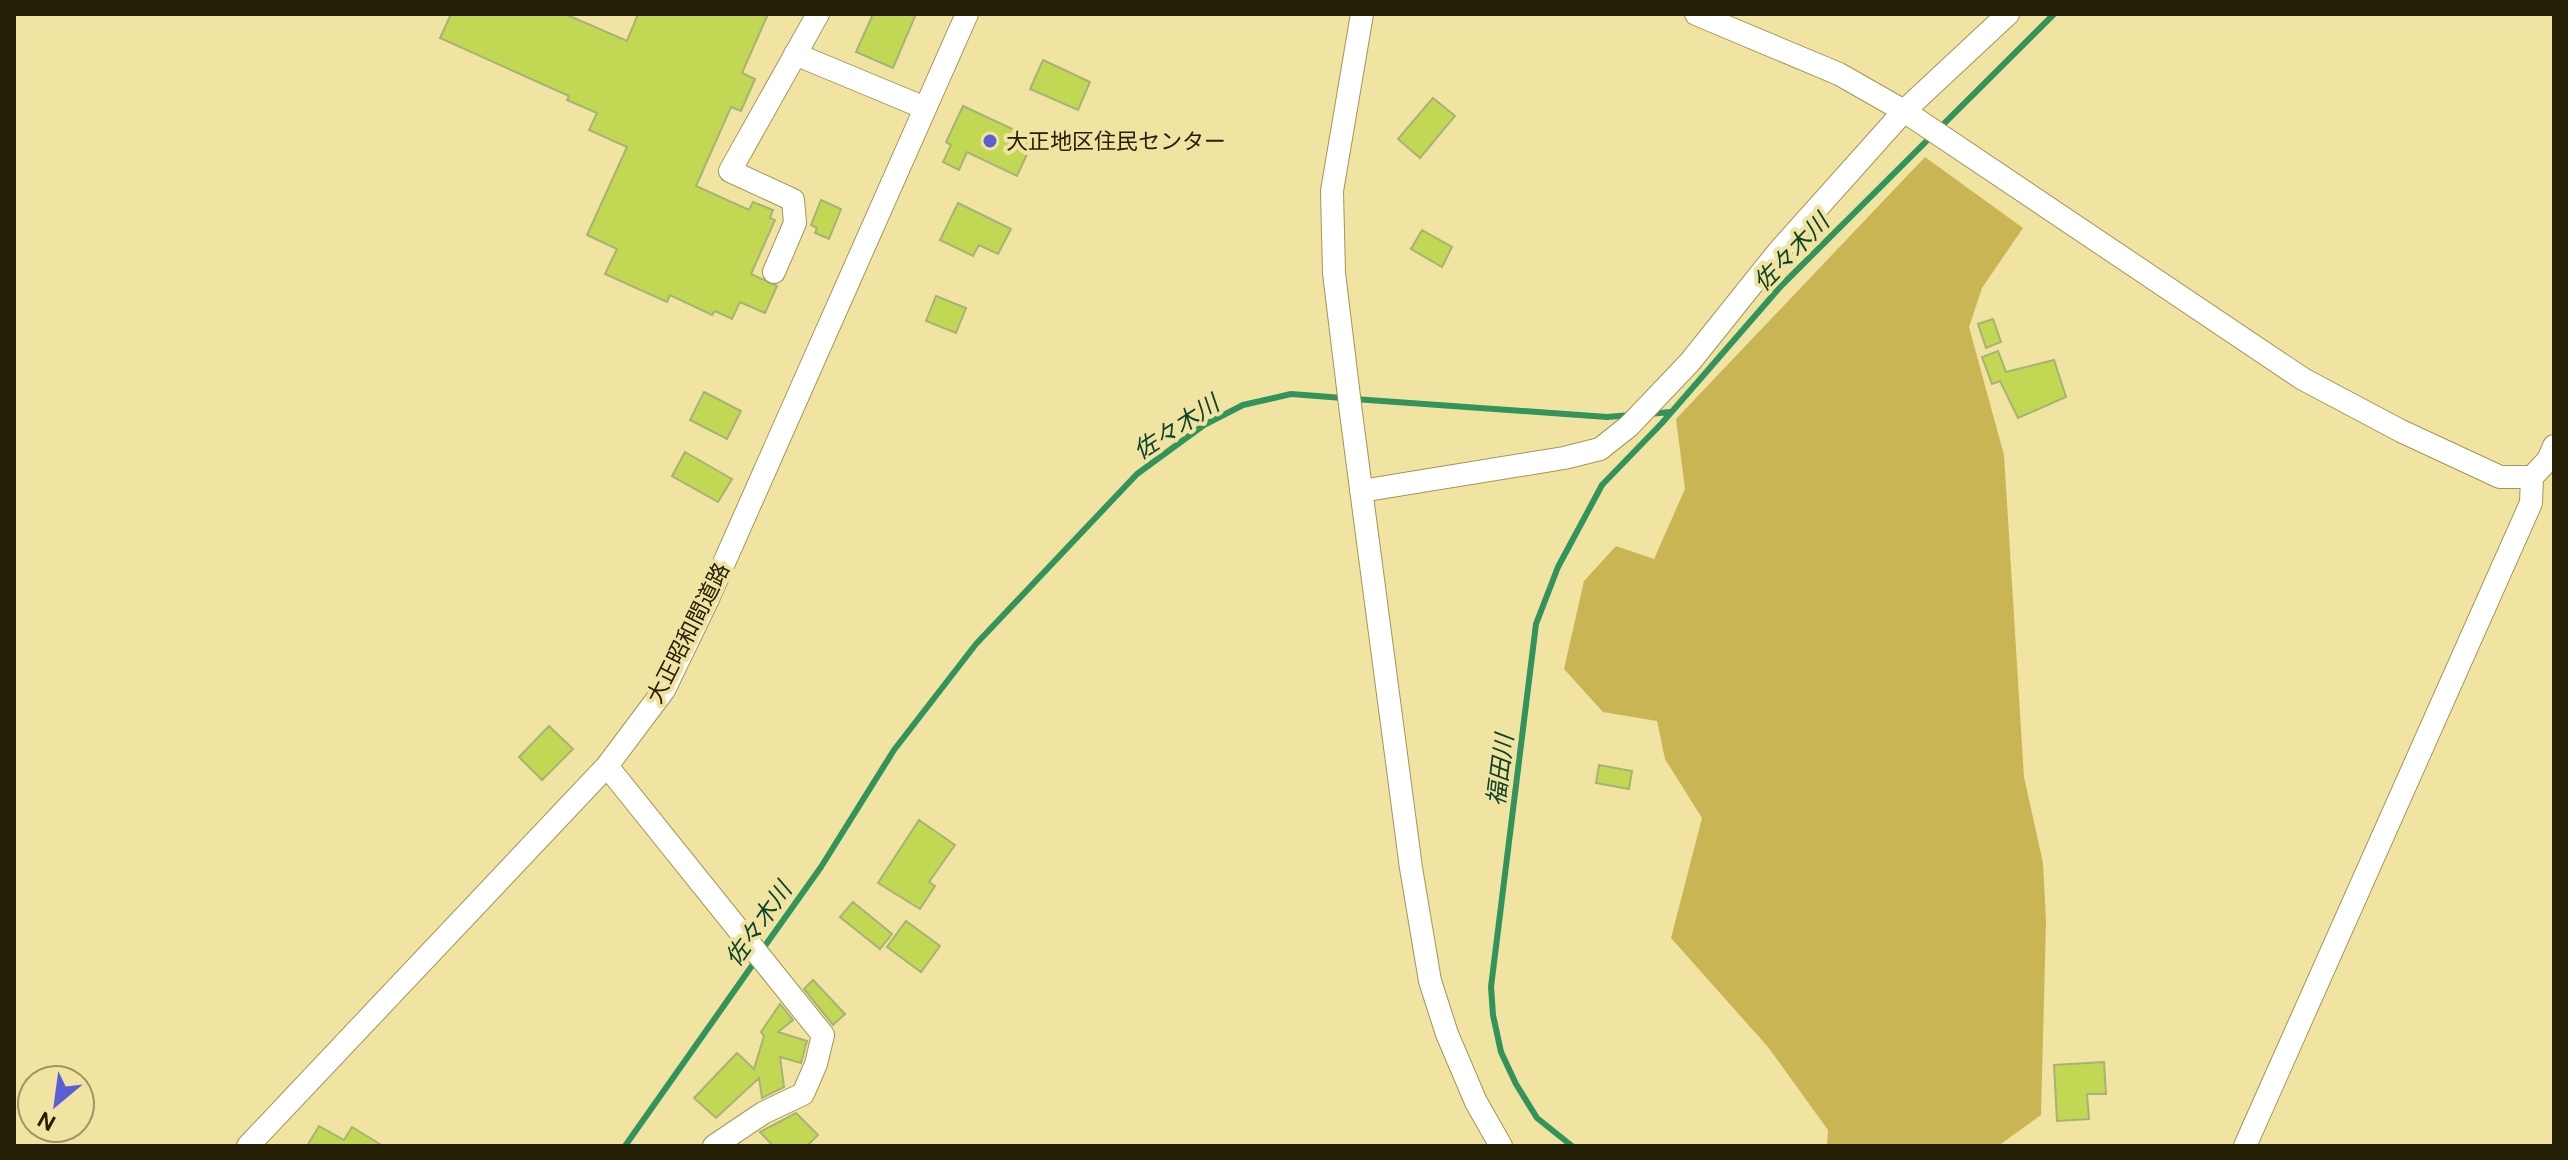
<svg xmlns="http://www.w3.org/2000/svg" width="2568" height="1160" font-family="'DM Sans','Noto Sans JP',sans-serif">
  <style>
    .green { fill: #c9b554 }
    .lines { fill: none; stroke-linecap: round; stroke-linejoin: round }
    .stream { stroke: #32945c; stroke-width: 6 }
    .building { fill: #c2d754; stroke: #a7b375; stroke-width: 2 }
    .minor-casing { stroke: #a49657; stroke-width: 24 }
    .minor { stroke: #fff; stroke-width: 22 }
    .poi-dot { fill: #5b5fd6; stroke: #f1e3a1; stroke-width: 3 }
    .labels { text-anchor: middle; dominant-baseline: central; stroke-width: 8; stroke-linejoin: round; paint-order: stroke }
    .poi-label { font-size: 22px; fill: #252005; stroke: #f1e3a1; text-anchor: start }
    .street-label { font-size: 22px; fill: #252005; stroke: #f1e3a1 }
    .water-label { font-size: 24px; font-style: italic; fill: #0a4429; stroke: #f1e3a1 }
  </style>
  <rect width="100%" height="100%" fill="#f1e3a1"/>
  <path class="green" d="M1925 157 2023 228 1982 288 1969 327 2004 455 2024 777 2043 863 2046 921 2041 1115 1998 1146H1827L1828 1130 1768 1047 1671 938 1702 818 1665 759 1657 721 1603 712 1564 669 1584 581 1616 546 1654 559 1685 489 1676 419Z"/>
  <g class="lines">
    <path class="stream" d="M1354 399 1607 417 1631 415
      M1650 414 1670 412
      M762 950 821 867 894 750 976 644 1137 474 1204 425 1243 405 1291 394 1343 398
      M625 1146 756 960
      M1572 1146 1537 1118 1516 1084 1501 1052 1493 1015 1491 987 1536 624 1558 567 1602 485 1662 423 1781 286 2054 14"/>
  </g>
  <path class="building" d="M451 14H565L627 41 638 14H768L742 73 755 79 741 111 731 107 696 186 749 210 753 202 773 210 770 218 775 220 751 274 777 286 765 313 740 302 732 319 715 311 712 315 670 295 667 302 605 274 617 249 587 235 627 147 589 130 597 113 567 100 569 96 440 38Z
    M873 14H916L893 68 856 52Z
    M1043 60 1090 82 1078 110 1030 89Z
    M1433 98 1455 116 1420 158 1398 139Z
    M963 106 1034 139 1017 176 967 152 959 170 943 162 951 145 946 142Z
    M821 200 841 209 829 239 815 233 817 228 811 225Z
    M958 203 1011 229 998 254 979 245 973 256 940 240Z
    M1422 230 1452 247 1442 267 1411 249Z
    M936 296 966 308 956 333 926 321Z
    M1993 319 2001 342 1986 348 1978 324Z
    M1998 351 2006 372 2054 360 2066 397 2018 418 2000 381 1992 384 1982 357Z
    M704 392 741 411 727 439 690 420Z
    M685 452 732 479 718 502 672 476Z
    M549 726 573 749 542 780 519 757Z
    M1599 765 1632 771 1629 789 1596 783Z
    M919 820 955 845 929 882 935 886 920 909 878 883Z
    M853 902 892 934 880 949 840 917Z
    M906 921 940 946 921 972 887 947Z
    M813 980 845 1014 833 1025 804 989Z
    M780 1004 793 1020 778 1032 807 1041 801 1063 780 1057 784 1087 762 1098 759 1078 716 1118 694 1098 737 1053 754 1069 764 1036 761 1032Z
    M2104 1062 2106 1094H2087L2089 1119 2057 1121 2054 1065Z
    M796 1113 818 1135 807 1146H773L760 1132Z
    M319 1126 344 1140 352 1127 383 1146H307Z"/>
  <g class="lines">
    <g class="minor-casing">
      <path id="minor" d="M1362 14 1332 191 1334 273 1351 413 1411 868 1430 981 1447 1034 1476 1102 1501 1146
        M1696 14 1839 74 1904 111 2303 379 2401 431 2500 477H2532
        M795 54 925 108
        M774 272 795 223 793 200 730 171 818 14
        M2532 477 2548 460 2554 446
        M1361 491 1564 458 1600 449 1629 426 1690 362 1778 252 1904 111 2008 14
        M607 766 823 1035 816 1064 803 1094 763 1113 714 1146
        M248 1146 607 766 664 690 708 599 967 14
        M2245 1146 2531 503 2532 477"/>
    </g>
    <use href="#minor" class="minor"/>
  </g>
  <circle class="poi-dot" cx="990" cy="141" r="8"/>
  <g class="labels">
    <g class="poi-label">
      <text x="1006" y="141">大正地区住民センター</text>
    </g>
    <g class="street-label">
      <text transform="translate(688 633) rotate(-63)">大正昭和間道路</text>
    </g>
    <g class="water-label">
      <text transform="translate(1791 252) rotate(-46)">佐々木川</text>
      <text transform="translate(1176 427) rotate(-33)">佐々木川</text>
      <text transform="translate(1500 770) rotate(-83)">福田川</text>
      <text transform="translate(758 924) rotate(-55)">佐々木川</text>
    </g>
  </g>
  <rect width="2568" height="1160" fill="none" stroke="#252005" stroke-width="32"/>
  <g transform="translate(56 1104) rotate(209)"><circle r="38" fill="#f1e3a1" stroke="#9f9563" stroke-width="2"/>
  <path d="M0-6L14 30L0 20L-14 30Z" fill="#5b5fd6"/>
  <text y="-12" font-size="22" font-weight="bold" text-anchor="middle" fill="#252005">N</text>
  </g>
</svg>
